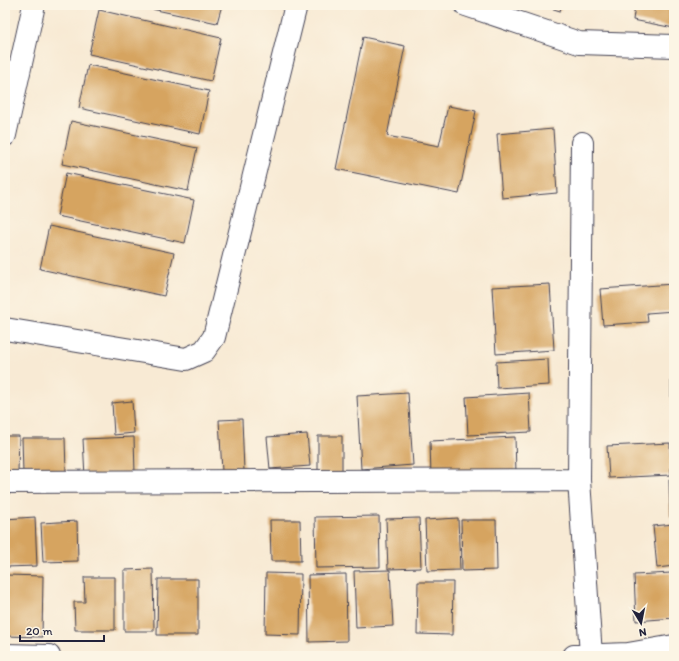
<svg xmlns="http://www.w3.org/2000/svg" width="679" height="661" font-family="Itim,sans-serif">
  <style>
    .building { fill: #d6a461 }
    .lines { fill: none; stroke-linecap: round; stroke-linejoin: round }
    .minor-casing { stroke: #424052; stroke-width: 24 }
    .minor { stroke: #fff; stroke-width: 22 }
  </style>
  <rect width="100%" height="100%" fill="#fcf5e5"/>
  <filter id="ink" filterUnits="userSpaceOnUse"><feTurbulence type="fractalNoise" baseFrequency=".025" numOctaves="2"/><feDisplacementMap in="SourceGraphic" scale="8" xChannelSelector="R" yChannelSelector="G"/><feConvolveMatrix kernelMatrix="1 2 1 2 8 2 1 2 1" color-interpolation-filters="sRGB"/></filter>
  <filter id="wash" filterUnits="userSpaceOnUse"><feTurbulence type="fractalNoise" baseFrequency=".012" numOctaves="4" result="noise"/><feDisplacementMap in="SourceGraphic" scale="16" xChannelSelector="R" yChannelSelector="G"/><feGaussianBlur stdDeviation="0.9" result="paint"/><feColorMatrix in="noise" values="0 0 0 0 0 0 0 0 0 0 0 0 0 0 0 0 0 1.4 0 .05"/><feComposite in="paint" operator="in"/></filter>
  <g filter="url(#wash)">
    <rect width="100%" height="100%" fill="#f8ead4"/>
    <g id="blocks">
      <path class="building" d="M133 5H222L217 23Z
        M541 5H562L560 11Z
        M635 5H674V28L633 20Z
        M99 10 221 38 211 81 89 54Z
        M363 37 405 46 387 136 439 146 448 106 476 111 459 194 336 169Z
        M88 65 209 91 200 134 79 108Z
        M71 121 197 148 188 191 62 164Z
        M553 129 557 193 502 198 497 134Z
        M66 173 194 200 185 243 57 216Z
        M49 226 174 253 164 296 40 269Z
        M550 284 554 350 496 354 492 287Z
        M674 284V311L647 313 648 322 603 325 600 289Z
        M548 359 549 385 497 388 496 362Z
        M671 366H674V399H671Z
        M408 393 413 465 361 469 357 396Z
        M529 393 531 432 468 435 466 397Z
        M132 401 134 433 114 435 112 403Z
        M242 419 244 471H222L219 420Z
        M307 434 310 466 270 469 267 437Z
        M5 436H19L18 471H5Z
        M318 436H342V474H318Z
        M134 437 135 474 85 477 83 439Z
        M515 437 516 473 431 477 430 441Z
        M22 438H65L66 472 23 473Z
        M670 443 671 475 609 478 607 446Z
        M669 479H674V517H670Z
        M379 516 380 567 316 568 315 517Z
        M35 517 37 566 5 567V519Z
        M419 518 421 568 388 569 386 519Z
        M458 518 460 570 427 571 425 520Z
        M270 520H300L301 561H271Z
        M461 520H496L497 570 462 571Z
        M77 521 78 561 43 562 41 523Z
        M674 524V566L657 568 653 526Z
        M153 569 154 631H124V570Z
        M390 570 393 626 356 628 354 571Z
        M266 573 301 574 300 635 265 634Z
        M671 573 674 618 636 621 634 575Z
        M346 574 347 641 309 642 308 575Z
        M6 575 43 576 42 637 5 636Z
        M84 577H115V630H75L74 602H85Z
        M158 579H198V635H157Z
        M418 582H453L452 635 417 634Z"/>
    </g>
  </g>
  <g filter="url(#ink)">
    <use href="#blocks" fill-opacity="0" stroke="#424052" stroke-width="1"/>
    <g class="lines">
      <g class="minor-casing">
        <path id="minor" d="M466 5 579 43 674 46
          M5 135 34 5
          M582 143 579 480 591 655
          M5 329 186 359 204 351 214 337 296 5
          M5 482 579 480
          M5 655 49 656
          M574 656 628 654 674 646"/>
      </g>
      <use href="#minor" class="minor"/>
    </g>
  </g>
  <rect width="679" height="661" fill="none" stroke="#fcf5e5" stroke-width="20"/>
  <g transform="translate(641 623) rotate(170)" stroke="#fcf5e5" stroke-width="3" paint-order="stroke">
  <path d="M0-3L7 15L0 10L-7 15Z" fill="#22223b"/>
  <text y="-6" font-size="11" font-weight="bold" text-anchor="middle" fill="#22223b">N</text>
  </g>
  <path d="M20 635v6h84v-6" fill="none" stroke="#22223b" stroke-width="2"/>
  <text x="26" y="635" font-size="12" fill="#22223b" stroke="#fcf5e5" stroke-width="3" paint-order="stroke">20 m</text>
</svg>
